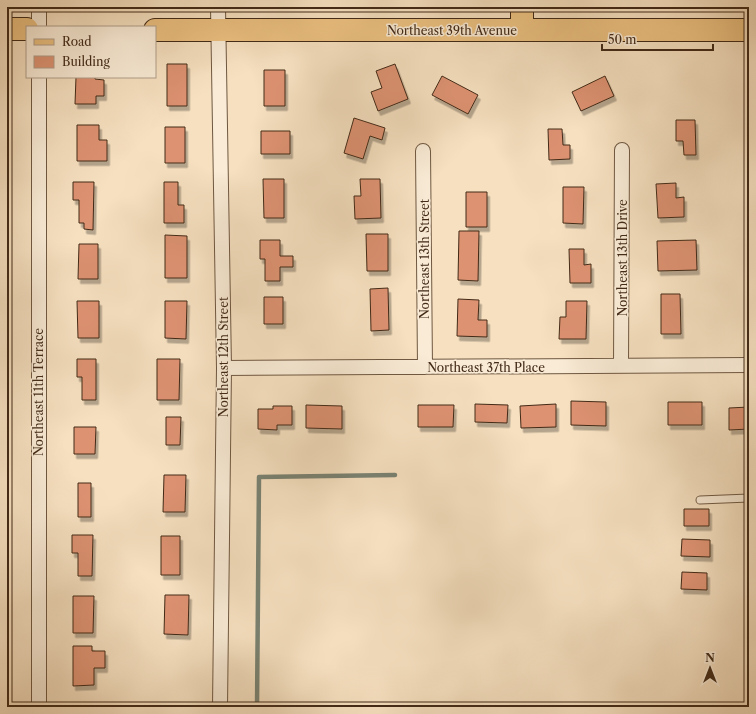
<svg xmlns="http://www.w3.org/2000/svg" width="756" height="714" font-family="'Libre Caslon Text',serif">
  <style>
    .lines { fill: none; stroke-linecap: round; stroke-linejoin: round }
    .stream { stroke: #798272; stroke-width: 4.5 }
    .building { fill: #dd9272; stroke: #422a17; filter: url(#shadow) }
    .lane-casing { stroke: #6f5841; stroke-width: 9 }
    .street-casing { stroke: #6f5841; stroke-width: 16 }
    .primary-casing { stroke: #422a17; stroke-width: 24 }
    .lane { stroke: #f9ebd6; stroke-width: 7 }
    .street { stroke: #f9ebd6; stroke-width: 14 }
    .primary { stroke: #ebc080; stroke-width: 22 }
    .labels { text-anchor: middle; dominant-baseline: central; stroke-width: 3; stroke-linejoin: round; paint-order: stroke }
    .street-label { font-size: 12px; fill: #422a17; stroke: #f9ebd6 }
  </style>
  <defs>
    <filter id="shadow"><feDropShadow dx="2.5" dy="4.5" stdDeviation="0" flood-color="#0004"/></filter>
  </defs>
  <rect width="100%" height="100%" fill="#f6e0c0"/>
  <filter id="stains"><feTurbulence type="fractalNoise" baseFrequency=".005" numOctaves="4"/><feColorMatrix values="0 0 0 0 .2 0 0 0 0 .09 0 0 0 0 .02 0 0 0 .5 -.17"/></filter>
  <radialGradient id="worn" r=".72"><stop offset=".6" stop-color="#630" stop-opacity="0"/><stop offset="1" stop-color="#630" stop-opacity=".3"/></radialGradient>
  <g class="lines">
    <path class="stream" d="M257 707 259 477 395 475"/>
  </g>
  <path class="building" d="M167 64H187V106H167Z
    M395 64 408 99 378 111 371 92 382 88 376 71Z
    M264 70H285V106H264Z
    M442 76 478 95 468 114 432 95Z
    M605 76 614 96 581 111 572 92Z
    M76 77H95V79L104 80V96H96V104H75Z
    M354 118 385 128 382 140 370 136 363 159 344 153Z
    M676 120H695L696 155H684L683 141H676Z
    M77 125H99V140H107V161H77Z
    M165 127H185V163H165Z
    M548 129H562L563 145H570V159L549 160Z
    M261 131H290V154H261Z
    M263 179H284V218H264Z
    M360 179H380L381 218 355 219 354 196H361Z
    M73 182H94L93 230 84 229V223H79V200H73Z
    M164 182H178V205H184V223H164Z
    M676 183V198L684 197V217L658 218 656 184Z
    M563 187H584L583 224 563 223Z
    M466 192H487V227H466Z
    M459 231H479L478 281 458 280Z
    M366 234H388V271H367Z
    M165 235 187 236V278H165Z
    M260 240H280V256H293V267H280V281H265V259H260Z
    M696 240 697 270 658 271 657 241Z
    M7 242H8V278H7Z
    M79 244H98V279H78Z
    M569 249H584V265L591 264V283H570Z
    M388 288 389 330 371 331 370 289Z
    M661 294H680L681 334H661Z
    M264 297H283V324H264Z
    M458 299 479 300 478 320H487V337L457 336Z
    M77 301H99V338H78Z
    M165 301H187L186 339 165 338Z
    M566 301H587L586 339H559L560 317H566Z
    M77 359H96V400H82V377H77Z
    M157 359H180L179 400H157Z
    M571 401 606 402V426L571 425Z
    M668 402H702V425H668Z
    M475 404 508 405 507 423 475 422Z
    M556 404V427L521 428 520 406Z
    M306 405 342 406V429L306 428Z
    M418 405H454L453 427H418Z
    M273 406H292V425H277V430L258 429V409H273Z
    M749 407V429L729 430V408Z
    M166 417H181L180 445H166Z
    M74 427H96L95 454H74Z
    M164 475H186L185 512H163Z
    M78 483H91V517H78Z
    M684 509H709V526H684Z
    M72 535H93L92 576H78V553H72Z
    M161 536H180V575H161Z
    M682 539 710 540V557L681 556Z
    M682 572 707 573V590L681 589Z
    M165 595H189L188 635 164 634Z
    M73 596H94L93 633H73Z
    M73 646H92V651H105V668H94V685L73 686Z"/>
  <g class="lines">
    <g class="lane-casing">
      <path id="lane" d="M700 500 749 498"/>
    </g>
    <g class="street-casing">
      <path id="street" d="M218 7 224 368 220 707
        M39 27V7
        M423 151 425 367
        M621 366 622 150
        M224 368 749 365
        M39 707V77"/>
    </g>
    <g class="primary-casing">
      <path id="primary" d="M522 7V30
        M7 29H27
        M155 30H749"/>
    </g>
    <use href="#lane" class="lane"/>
    <use href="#street" class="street"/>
    <use href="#primary" class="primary"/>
  </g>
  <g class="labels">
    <g class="street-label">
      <text x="452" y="30">Northeast 39th Avenue</text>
      <text transform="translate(622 258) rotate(-90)">Northeast 13th Drive</text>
      <text transform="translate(424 259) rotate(-90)">Northeast 13th Street</text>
      <text transform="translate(223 357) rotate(-90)">Northeast 12th Street</text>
      <text x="486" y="367">Northeast 37th Place</text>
      <text transform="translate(38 392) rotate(-90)">Northeast 11th Terrace</text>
    </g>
  </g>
  <rect width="756" height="714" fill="none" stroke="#f6e0c0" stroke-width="24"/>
  <rect x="8" y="8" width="740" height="698" fill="none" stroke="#422a17" stroke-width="2"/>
  <rect x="12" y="12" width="732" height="690" fill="none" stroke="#422a17"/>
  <rect x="26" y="26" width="130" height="52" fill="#f9ebd6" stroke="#b09e8a"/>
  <rect x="34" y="39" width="20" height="6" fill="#ebc080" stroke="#b09e8a"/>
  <text x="62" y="46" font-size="12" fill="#422a17">Road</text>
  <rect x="34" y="56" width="20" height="12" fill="#dd9272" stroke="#b09e8a"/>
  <text x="62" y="66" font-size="12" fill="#422a17">Building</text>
  <g transform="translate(710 668)" stroke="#f9ebd6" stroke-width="3" paint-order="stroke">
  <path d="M0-3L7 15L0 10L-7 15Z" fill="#422a17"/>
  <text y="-6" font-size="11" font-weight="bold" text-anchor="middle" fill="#422a17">N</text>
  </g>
  <path d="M602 44v6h111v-6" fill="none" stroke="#422a17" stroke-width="2"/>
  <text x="608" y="44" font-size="12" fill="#422a17" stroke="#f9ebd6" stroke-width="3" paint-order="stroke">50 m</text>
  <rect width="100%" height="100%" filter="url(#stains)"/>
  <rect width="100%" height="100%" fill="url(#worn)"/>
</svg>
